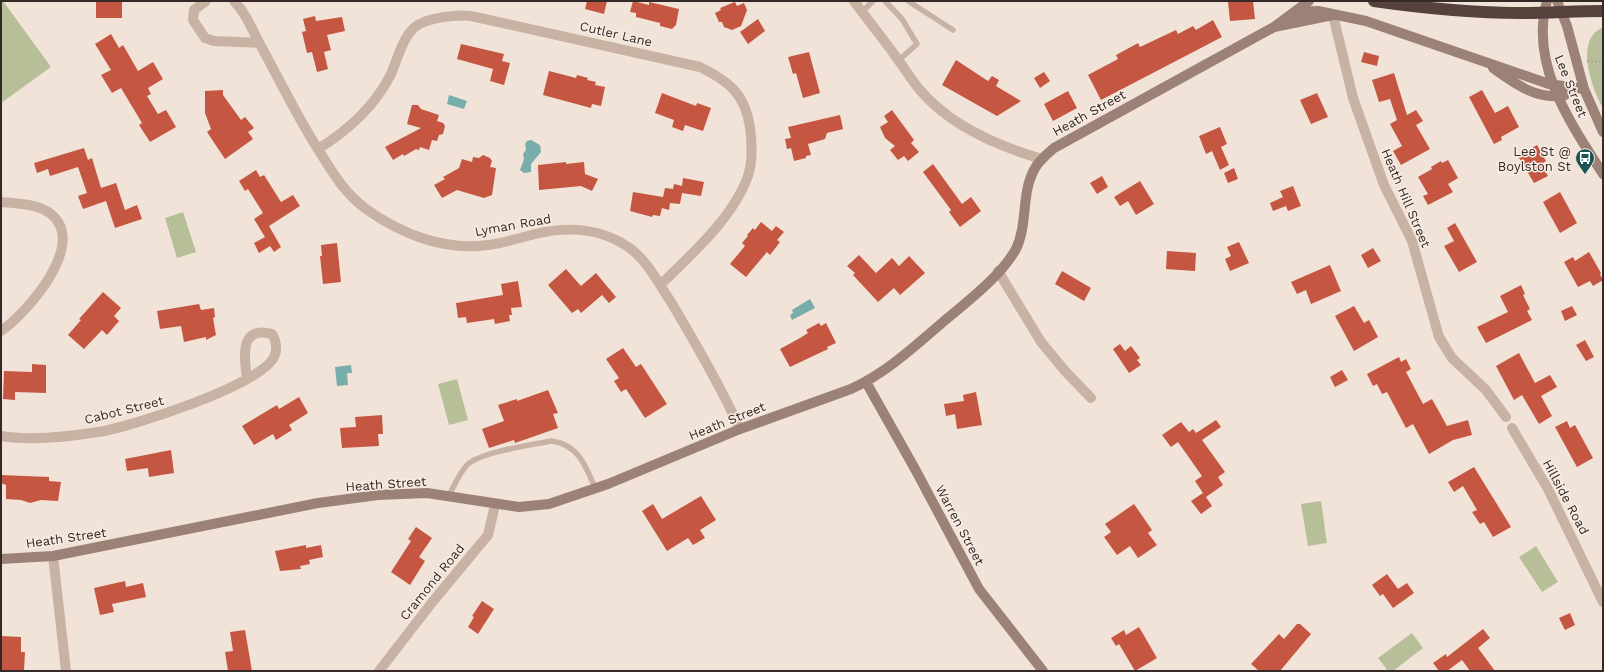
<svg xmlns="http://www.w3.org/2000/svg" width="1604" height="672" font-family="'Work Sans',sans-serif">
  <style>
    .green { fill: #b6bf98 }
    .water { fill: #77adab }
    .building { fill: #c55642 }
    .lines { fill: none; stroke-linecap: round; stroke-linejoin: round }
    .path { stroke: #b49c8f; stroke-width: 2; stroke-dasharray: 2 2; stroke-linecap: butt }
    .lane { stroke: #c8b2a4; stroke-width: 5.5 }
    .street { stroke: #c8b2a4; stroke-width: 10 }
    .secondary { stroke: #9c8176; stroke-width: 10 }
    .highway { stroke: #55423d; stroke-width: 12 }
    .labels { text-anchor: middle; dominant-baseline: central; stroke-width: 3; stroke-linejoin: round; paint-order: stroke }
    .street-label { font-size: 13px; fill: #342926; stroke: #f9ede4 }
    .poi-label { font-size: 13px; fill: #342926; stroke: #f9ede4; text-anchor: end }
  </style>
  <rect width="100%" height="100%" fill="#f1e3d8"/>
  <path class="green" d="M1 1H3L51 67 1 103Z
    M1602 28H1603V108C1592 89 1574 40 1602 28Z
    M183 212 196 252 177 258 165 218Z
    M457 379 468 420 449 425 438 384Z
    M1321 501 1327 543 1308 546 1301 504Z
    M1536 546 1558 582 1542 592 1519 557Z
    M1412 633 1423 648 1393 671H1388L1378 658Z"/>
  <path class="water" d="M449 95 467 101 464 109 447 104Z
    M531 140 540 145 541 152 531 164V172L524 173 520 170 524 159 523 154 526 150 525 144 527 141Z
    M810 299 815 308 792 320 790 315 793 313 792 310Z
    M351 365 352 373H347L348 385 337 386 335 367Z"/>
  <path class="building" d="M96 1H122V18H96Z
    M587 1H607L604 14 585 9Z
    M633 1 649 5V2L679 9 676 25 672 29 660 26V23L636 17V13L630 12Z
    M1253 1 1255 19 1230 21 1228 2Z
    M735 2 737 6 744 3 747 10 741 26 732 30 724 27 722 22H719L715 13 721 10 720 8Z
    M315 16 316 21 342 17 345 31 327 35 331 50 324 52 328 69 317 72 312 52 307 53 302 32 306 31 303 19Z
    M758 19 765 31 748 44 740 32Z
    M1213 20 1222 37 1101 100 1088 75 1118 59 1116 55 1138 43 1140 47 1176 30 1178 34 1193 26 1196 30Z
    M111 34 119 48 123 45 138 71 153 62 163 79 148 88 151 94 147 96 158 114 166 110 176 127 150 142 139 125 142 123 121 88 112 93 101 75 111 70 95 44Z
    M461 44 504 54 502 61 510 63 504 85 490 81 493 69 457 59Z
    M809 52 820 93 803 98 796 73 793 74 788 57Z
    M1364 52 1379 56 1377 66 1361 62Z
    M956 60 988 81 992 76 999 80 996 86 1021 101 997 116 942 85Z
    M549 71 576 78 577 75 588 78 587 80 596 82 595 85 605 87 601 106 592 104 591 108 543 95Z
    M1044 72 1050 81 1040 88 1034 78Z
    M1394 73 1407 115 1416 110 1423 121 1416 125 1430 149 1401 165 1393 151 1402 146 1390 124 1397 120 1390 99 1379 102 1372 80Z
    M223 90V95L241 120 245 117 254 128 248 132 253 139 225 159 207 132 211 129 205 113V91Z
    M1482 90 1495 113 1508 106 1519 127 1501 137 1502 140 1494 144 1469 97Z
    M1068 91 1077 108 1053 121 1044 104Z
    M662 93 696 106 697 103 711 108 703 131 685 125 683 131 672 127 674 120 655 113Z
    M1317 93 1328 117 1311 124 1300 100Z
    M412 105H418L421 109 439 115 437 121 443 123 445 126 443 134 439 135 437 141 432 140 429 150 420 147 419 150 416 149 404 156 403 154 393 160 385 147 421 128 407 124Z
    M892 110 914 140 911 143 919 152 908 161 904 156 898 160 890 150 895 146 885 138 880 127 888 122 884 116Z
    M840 115 843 129 827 133 825 139 808 144 811 155 806 156V158L794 161 791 148 787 149 785 139 791 138 788 127Z
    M1220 127 1227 144 1221 147 1229 165 1220 170 1212 151 1206 154 1199 136Z
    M1537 145 1546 161 1541 164 1548 176 1534 183 1518 156Z
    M84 148 88 160 92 158 101 188 116 183 125 210 137 205 142 219 115 228 106 201 83 209 78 196 87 193 78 167 50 176 48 169 37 173 34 163Z
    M483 155 490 158 492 161 490 167 496 168 492 195 484 198 457 190 442 198 434 185 445 179 443 177 459 168 462 159 472 162 473 157 479 158Z
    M1448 160 1458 178 1448 184 1453 192 1428 205 1423 196 1428 194 1418 177 1432 169 1431 167 1441 161 1442 163Z
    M566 162V164L584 162 585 174 598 179 592 191 581 186 539 190 538 165Z
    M933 164 962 204 971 197 981 211 960 227 949 212 951 210 923 172Z
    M1234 168 1238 179 1228 183 1224 173Z
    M256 170 260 177 264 175 281 202 293 195 300 206 269 226 281 247 274 252 270 246 259 253 254 243 265 237 254 219 263 213 248 189 245 191 239 181Z
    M1102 176 1108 187 1097 194 1090 183Z
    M683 178 704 182 701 196 682 193 680 204 670 203 669 210 662 208 660 216 653 215 652 217 630 211 633 192 663 197 665 188 673 189 674 184 682 186Z
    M1140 181 1154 204 1136 215 1128 201 1120 206 1114 197Z
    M1293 186 1301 206 1288 211 1286 206 1273 211 1270 203 1283 197 1280 191Z
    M1560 192 1577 223 1560 233 1543 202Z
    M761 222 772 231 776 226 784 232 777 240 780 242 770 255 767 252 746 277 730 264 745 246 742 243 748 236 747 235 753 228 755 230Z
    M1455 223 1477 262 1459 272 1444 246 1454 241 1447 228Z
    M1239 242 1249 263 1230 271 1225 259 1231 256 1227 247Z
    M337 243 341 282 323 284 320 256H322L321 245Z
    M1373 248 1381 261 1368 268 1361 255Z
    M1167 251 1196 253 1195 271 1166 269Z
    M1589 252 1601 273 1600 274 1603 280 1593 286 1590 281 1578 287 1564 262 1573 257 1575 261Z
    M859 255 876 273 892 258 899 266 909 256 925 273 900 295 894 288 878 302 853 275 855 273 847 266Z
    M1330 265 1341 291 1311 304 1306 290 1297 294 1291 282Z
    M566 269 581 286 596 273 616 297 609 303 602 295 581 313 578 309 572 313 548 285Z
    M1062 271 1091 288 1084 301 1055 284Z
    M518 281 522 307 511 308 512 315H509L510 321 495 324 494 319 467 323 466 317 458 318 456 303 503 295 501 284Z
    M1521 285 1525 294 1523 295 1530 309 1527 311 1532 320 1486 343 1477 327 1508 312 1500 296Z
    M103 292 121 308 114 316 119 321 107 335 102 330 84 349 68 335 81 320 79 319Z
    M199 304 201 310 214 308 215 317 213 318 216 335 206 340V337L184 342 181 326 160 329 157 311Z
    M1354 306 1364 323 1369 320 1378 337 1354 351 1335 316Z
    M1572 306 1577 315 1565 321 1561 311Z
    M819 323 821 326 826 323 836 343 827 347 828 349 790 367 780 349 800 338 808 333 806 330Z
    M1585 340 1594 357 1586 361 1576 345Z
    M1120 344 1125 351 1131 346 1140 358 1137 360 1141 365 1129 373 1113 349Z
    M623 348 636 367 641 364 667 404 645 418 626 389 621 392 614 381 619 378 606 359Z
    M1519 353 1535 383 1550 375 1557 387 1541 396 1552 416 1539 424 1522 395 1514 400 1496 366Z
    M1399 357 1401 362 1406 359 1411 369 1406 372 1423 404 1432 399 1447 426 1468 420 1472 435 1453 440 1429 454 1413 424 1406 428 1387 392 1382 394 1377 384 1373 386 1367 374Z
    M32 364 46 365V393L15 392V400L3 399 4 371 32 372Z
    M1342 370 1348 380 1335 387 1330 377Z
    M548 390 558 413 553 414 558 428 515 443 514 440 489 448 482 429 504 421 498 405 517 399V401Z
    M976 392 982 425 957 429 955 414 946 416 944 404 964 401 963 395Z
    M299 397 308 413 289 425 292 430 276 440 273 434 254 445 242 426 277 405 279 409Z
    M382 415 383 434H378L379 446 342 448 340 428 356 427 355 417Z
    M1216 420 1221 427 1202 440 1225 472 1218 477 1223 485 1206 497 1212 506 1201 514 1191 501 1203 493 1195 481 1202 476 1178 442 1171 447 1162 435 1181 422 1189 432 1193 429 1196 433Z
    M1567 421 1570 428 1575 425 1593 458 1577 467 1555 427Z
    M171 450 174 473 149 477 148 468 127 471 125 459Z
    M1474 467 1511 527 1493 537 1484 522 1480 524 1472 512 1477 510 1463 486 1454 492 1448 482Z
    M1 475 49 477V481L61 482 58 501 41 500 30 503 21 500 6 499V485L1 483Z
    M701 496 716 520 700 530 705 538 693 545 688 538 667 551 642 511 653 504 662 519Z
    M1134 504 1152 530 1148 533 1157 545 1138 558 1130 546 1117 555 1104 537 1111 532 1105 524Z
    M416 527 432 538 419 557 425 561 410 585 391 572 411 541 408 539Z
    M306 545V548L321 545 323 557 309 560 310 564 300 566 301 569 280 571 275 551Z
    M1387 574 1398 589 1407 583 1414 593 1393 608 1383 594 1380 596 1372 585Z
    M125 581 126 587 143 583 146 597 112 604 114 612 100 615 94 588Z
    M482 601 494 609 478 634 468 627 474 617 472 616Z
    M1570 613 1575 625 1565 630 1559 618Z
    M1297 624H1300L1311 634 1280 671H1259L1251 664 1279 634 1284 639Z
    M1139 627 1157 658 1135 671 1119 644 1116 646 1111 638 1124 630 1126 635Z
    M1483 629 1490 638 1478 648 1495 671H1470L1462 660 1447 671H1439L1433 663 1446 654 1447 657Z
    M245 630 252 671H228L225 652 233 651 230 632Z
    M1 636 21 637V652H25L24 671H1Z"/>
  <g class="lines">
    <path class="path" d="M1587 61 1603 62"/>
    <path class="lane" d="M885 1 902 19 917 44 899 60
      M908 1 953 30
      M862 12 873 1
      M448 497C454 486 459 474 467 465 480 452 532 445 551 441 578 444 586 466 595 488"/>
    <path class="street" d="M206 1 194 10 193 20 205 38 214 41 259 43
      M234 1C247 14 253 32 262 48 280 81 296 114 316 146 331 170 343 192 366 209 401 234 444 251 488 245 504 243 519 238 535 234 568 226 603 228 631 249 648 262 659 284 671 302 696 344 720 385 740 429
      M854 1C867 19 881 36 894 54 903 66 910 78 919 89 950 126 997 146 1042 159
      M1333 15 1353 98 1384 185 1412 241 1439 337 1452 358 1486 390 1506 417
      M318 149C347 131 374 107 390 76 397 61 402 38 415 27 425 18 458 14 471 16L700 67C729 81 745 94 750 127 752 143 753 161 748 176 733 218 691 255 660 285
      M1 202C16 203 39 204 51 214 88 244 27 313 1 331
      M998 271 1041 342 1066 372 1091 398
      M1512 428 1548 489 1603 602
      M1 436C32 441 67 437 98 432 131 427 261 385 274 357 278 349 276 341 272 334 239 325 244 358 247 378
      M53 556 66 671
      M379 671 434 600 488 535 495 505"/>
    <path class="secondary" d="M1547 1C1529 64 1571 124 1603 174
      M1557 1 1567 26 1584 89 1603 132
      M1296 12 1318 11 1366 21 1549 84 1584 89
      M1274 27 1333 15
      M1493 68C1514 83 1537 101 1565 95
      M866 382 915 469 979 589 1043 671
      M1 559 53 556 318 503 378 495 427 493 519 507 549 504 608 484 740 429 851 389C886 373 914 347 943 322 967 302 1001 276 1016 249 1028 224 1021 194 1034 170 1038 161 1047 154 1054 148L1274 27 1309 1"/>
    <path class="highway" d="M1374 1C1423 8 1472 13 1521 13 1548 13 1576 11 1603 11"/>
  </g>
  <defs>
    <g id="bus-pin" transform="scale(1)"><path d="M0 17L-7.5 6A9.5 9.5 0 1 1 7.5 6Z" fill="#1c5554" stroke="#f9ede4"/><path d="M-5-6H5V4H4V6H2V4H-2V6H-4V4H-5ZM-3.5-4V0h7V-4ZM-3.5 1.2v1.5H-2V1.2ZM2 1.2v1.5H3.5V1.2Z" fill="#fff"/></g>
  </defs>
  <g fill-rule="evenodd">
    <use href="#bus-pin" x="1585" y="158"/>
  </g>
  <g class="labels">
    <g class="street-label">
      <text transform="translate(616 34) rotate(13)">Cutler Lane</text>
      <text transform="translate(1571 86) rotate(68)">Lee Street</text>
      <text transform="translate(1089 113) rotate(-29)">Heath Street</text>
      <text transform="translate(1406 198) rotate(67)">Heath Hill Street</text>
      <text transform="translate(513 225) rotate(-10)">Lyman Road</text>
      <text transform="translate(124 410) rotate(-14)">Cabot Street</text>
      <text transform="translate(727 421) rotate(-22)">Heath Street</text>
      <text transform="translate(386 484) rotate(-4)">Heath Street</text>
      <text transform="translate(1566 497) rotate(62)">Hillside Road</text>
      <text transform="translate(960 525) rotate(62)">Warren Street</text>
      <text transform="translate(66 538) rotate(-8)">Heath Street</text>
      <text transform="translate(432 582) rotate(-51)">Cramond Road</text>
    </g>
    <g class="poi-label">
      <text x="1571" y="151">Lee St @<tspan x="1571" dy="15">Boylston St</tspan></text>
    </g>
  </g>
  <rect width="1604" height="672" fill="none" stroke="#342926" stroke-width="4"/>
</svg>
